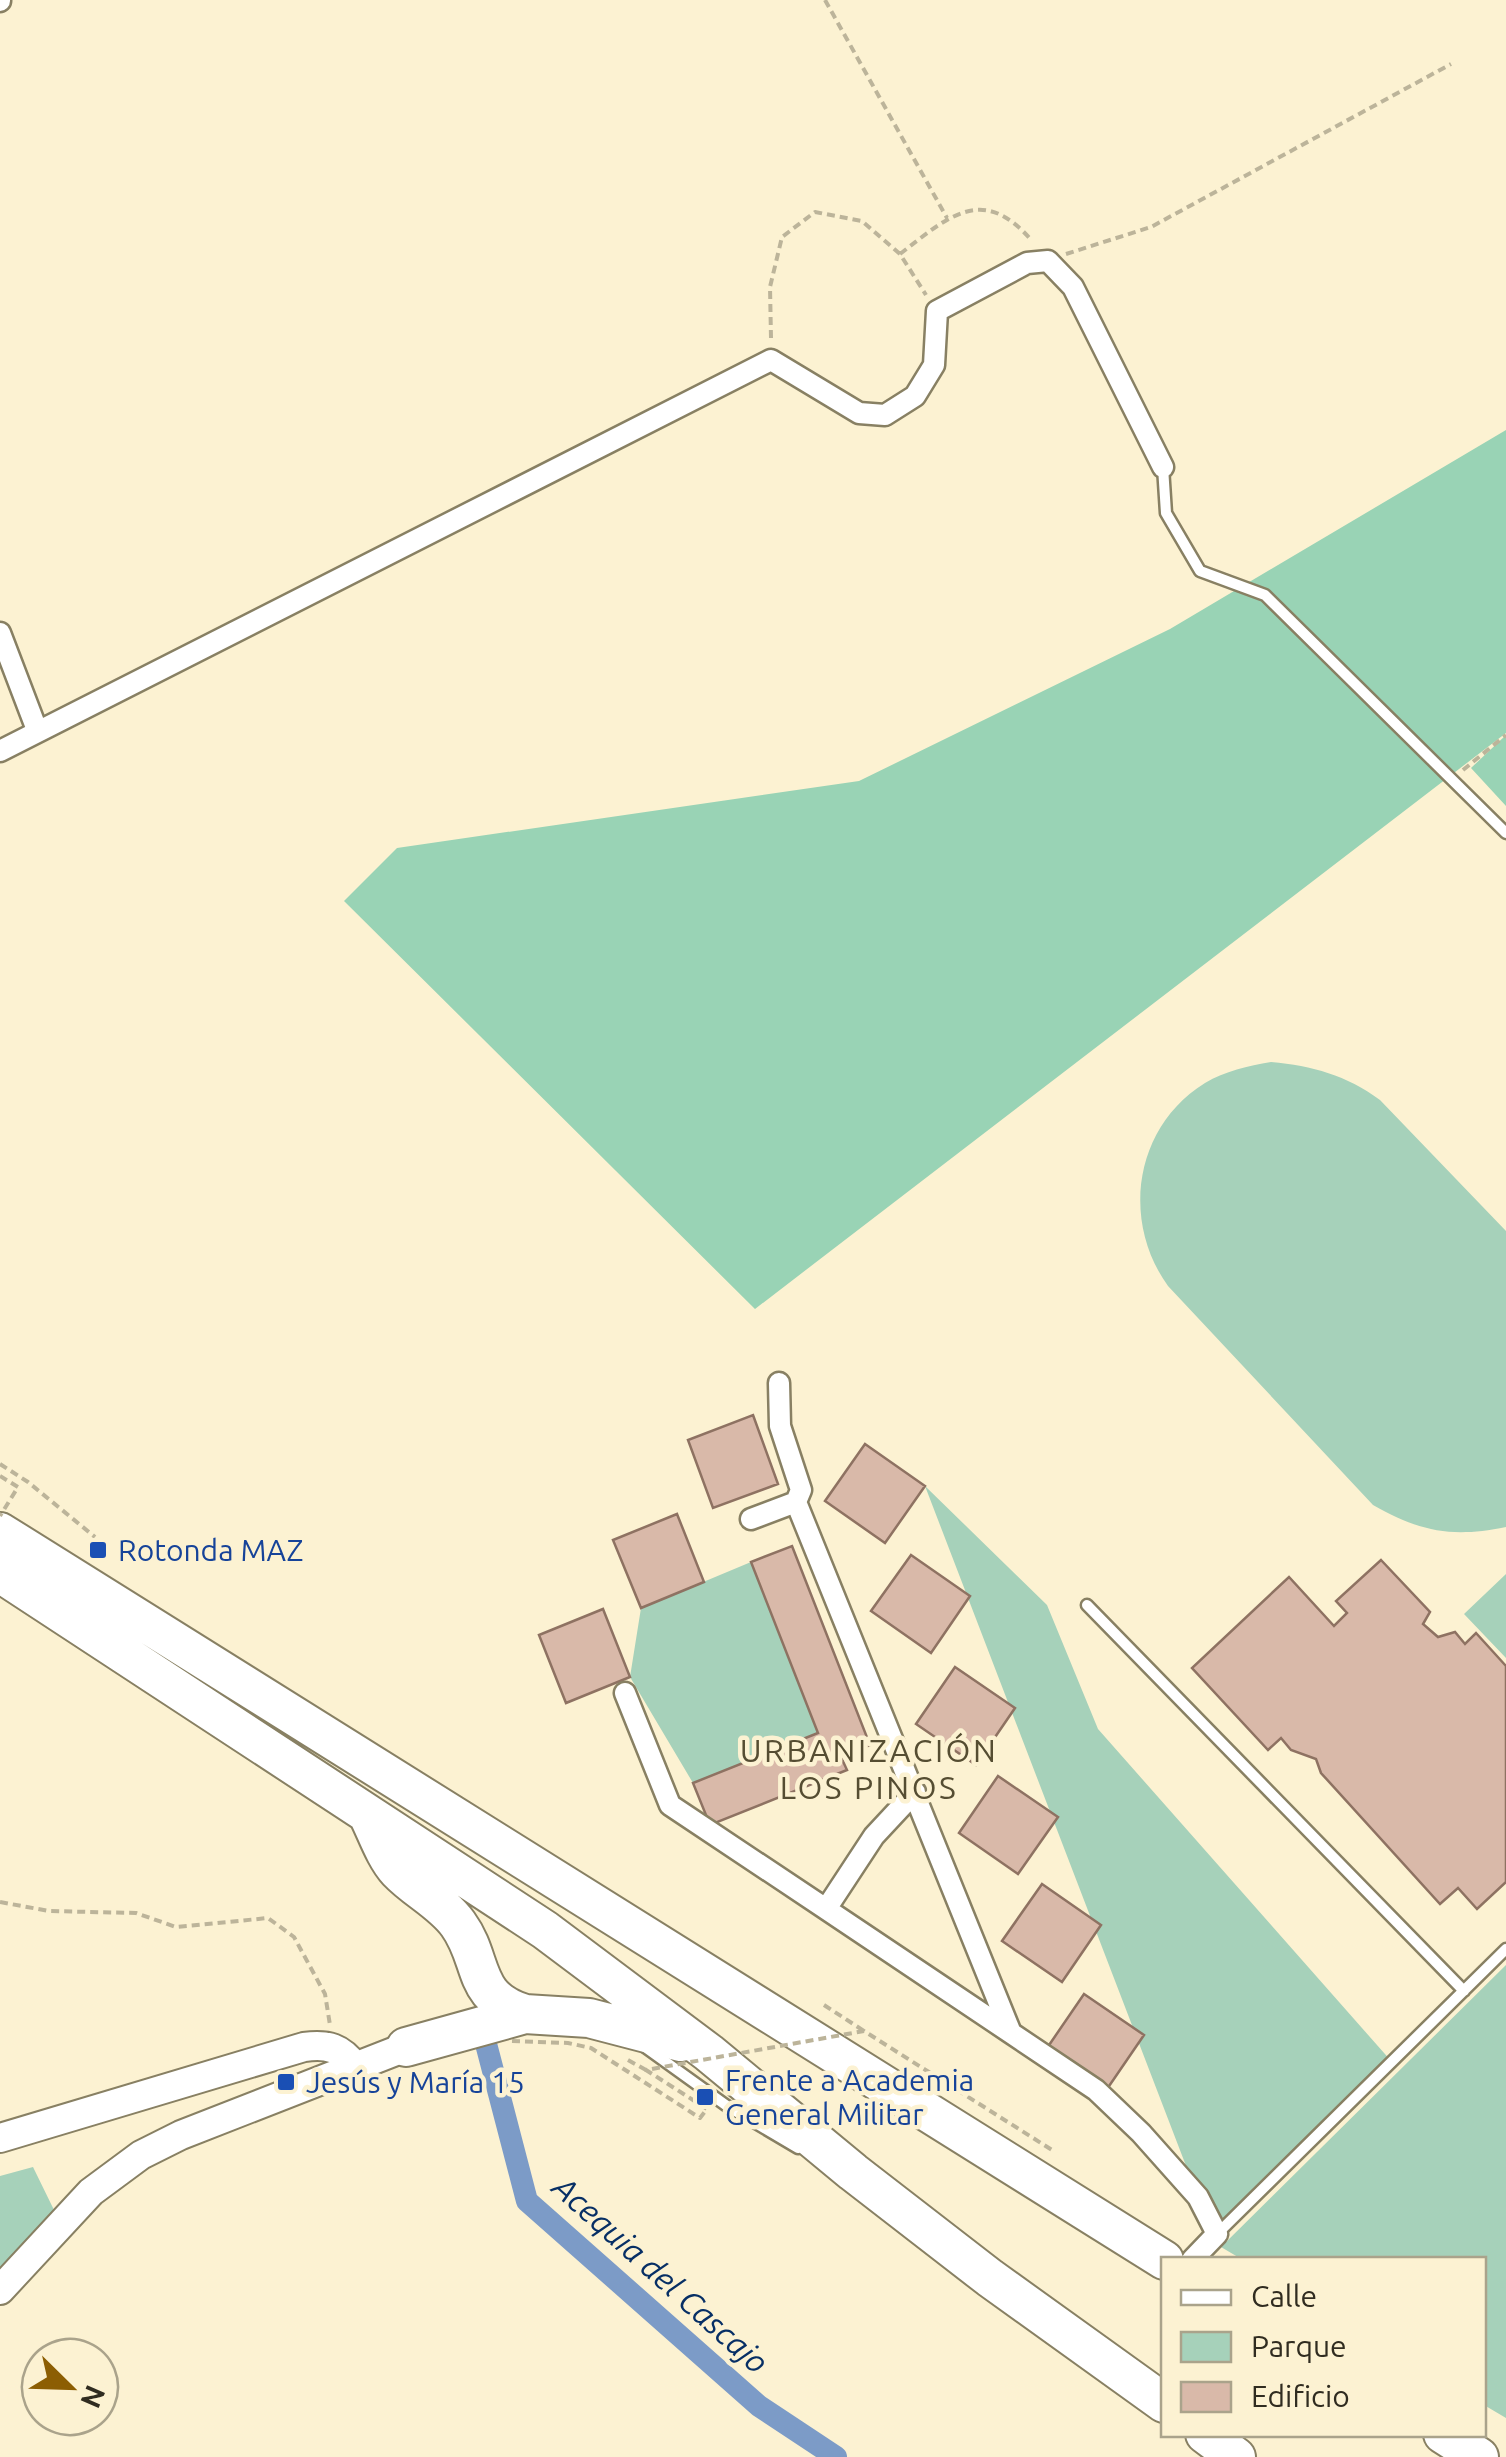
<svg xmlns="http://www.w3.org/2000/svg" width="1506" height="2457" font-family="Ubuntu,sans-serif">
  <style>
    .green { fill: #a6d1ba }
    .forest { fill: #99d3b5 }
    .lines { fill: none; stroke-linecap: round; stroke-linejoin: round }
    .canal { stroke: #7c9bc7; stroke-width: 22 }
    .building { fill: #d9b9a9; stroke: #8e7262; stroke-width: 2.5 }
    .lane-casing { stroke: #888063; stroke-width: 15 }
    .street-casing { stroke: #888063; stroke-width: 25 }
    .secondary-casing { stroke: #888063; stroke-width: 32 }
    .highway-casing { stroke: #888063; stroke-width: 42 }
    .path { stroke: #bcb49a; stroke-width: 4; stroke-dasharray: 8 5; stroke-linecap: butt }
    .lane { stroke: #fff; stroke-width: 10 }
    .street { stroke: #fff; stroke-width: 20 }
    .secondary { stroke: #fff; stroke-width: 28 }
    .highway { stroke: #fff; stroke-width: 38 }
    .path-bridge { stroke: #bcb49a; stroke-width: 4; stroke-dasharray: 8 5; stroke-linecap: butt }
    .transit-dot { fill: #1a4fb4; stroke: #fcf2d2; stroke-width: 4 }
    .labels { text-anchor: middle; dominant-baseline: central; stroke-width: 9; stroke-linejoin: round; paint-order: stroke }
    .transit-label { font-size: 30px; fill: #164399; stroke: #fcf2d2; text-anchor: start }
    .neighbourhood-label { font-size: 32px; letter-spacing: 2.5px; fill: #554d32; stroke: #fcf2d2 }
    .water-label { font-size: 32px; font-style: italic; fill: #072f65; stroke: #fcf2d2 }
  </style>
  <rect width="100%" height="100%" fill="#fcf2d2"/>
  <path class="green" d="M1271 1062C1313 1066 1346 1075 1380 1100L1506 1231V1527C1452 1538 1421 1532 1373 1505L1168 1286C1121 1221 1134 1127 1205 1083 1225 1071 1248 1066 1271 1062Z
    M925 1486 1047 1605 1098 1729 1392 2062 1217 2234 1198 2197Z
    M751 1562 818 1733 693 1783 630 1677 641 1608Z
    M1506 1574V1658L1464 1614Z
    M1506 1965V2418L1484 2405V2260H1243L1221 2247Z
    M33 2167 54 2210 0 2269V2176Z"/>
  <path class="forest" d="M1506 430V733L755 1309 344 901 397 848 859 781 1170 629Z
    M1506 735V806L1471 768Z"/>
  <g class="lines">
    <path class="canal" d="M485 2040 527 2201 759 2406 836 2457"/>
  </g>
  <path class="building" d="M753 1415 778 1484 713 1508 688 1440Z
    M865 1444 925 1486 885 1543 825 1501Z
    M677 1514 704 1582 641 1608 613 1540Z
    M792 1546 870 1745 841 1757 847 1770 710 1825 693 1783 818 1733 751 1562Z
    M911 1555 970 1596 931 1653 871 1611Z
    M1381 1560 1430 1612 1423 1624 1438 1637 1455 1632 1465 1644 1476 1633 1506 1666V1882L1477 1909 1458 1888 1440 1904 1321 1773 1316 1759 1291 1750 1281 1738 1268 1750 1192 1668 1289 1577 1334 1626 1347 1613 1336 1601Z
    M603 1609 630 1677 566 1703 539 1635Z
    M955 1667 1015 1708 976 1765 916 1724Z
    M998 1776 1058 1817 1018 1874 959 1833Z
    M1042 1884 1101 1925 1062 1982 1002 1941Z
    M1084 1994 1144 2035 1105 2092 1045 2051Z"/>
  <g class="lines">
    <g class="lane-casing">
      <path id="lane" d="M1163 467 1166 513 1200 571 1265 595 1506 833
        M1087 1605 1464 1991
        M645 2047 727 2106 798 2148
        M1217 2234 1506 1949"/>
    </g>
    <g class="street-casing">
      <path id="street" d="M0 1V0
        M0 633 37 730
        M0 751 771 360 859 413 885 415 915 396 934 365 937 311 1027 263 1048 261 1073 287 1163 467
        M779 1383 780 1426 801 1490 796 1502
        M751 1519 796 1502 1011 2033 1096 2090 1141 2133 1198 2197 1217 2234 1192 2260
        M625 1693 670 1805 826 1909
        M915 1792 874 1836 826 1909 1011 2033"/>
    </g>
    <g class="secondary-casing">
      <path id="secondary" d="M0 2138 304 2047C328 2044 341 2047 356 2068
        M0 2290 91 2192 141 2155 181 2135 406 2047"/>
    </g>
    <g class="highway-casing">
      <path id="highway" d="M0 1532 1164 2260
        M0 1573 545 1930 709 2053 853 2172 990 2278 1164 2403
        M368 1815C377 1833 385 1857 398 1871 416 1890 442 1902 458 1924 485 1961 470 1997 525 2014
        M406 2047 525 2014 589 2018 681 2042
        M1205 2434 1236 2457
        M1443 2434 1479 2457"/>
    </g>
    <path class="path" d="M825 0 947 218
      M900 254C948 217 983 183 1032 241
      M1066 254 1151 227 1451 64
      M771 338 770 287 782 237 815 212 862 221 900 254 926 295
      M1463 770 1506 735
      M0 1464 28 1482 95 1537
      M0 1902 49 1911 136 1913 176 1927 268 1918 294 1937 325 1994 330 2025
      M824 2005 864 2031
      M628 2060 646 2070"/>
    <use href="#lane" class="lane"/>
    <use href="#street" class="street"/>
    <use href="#secondary" class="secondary"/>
    <use href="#highway" class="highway"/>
    <path class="path-bridge" d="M0 1476 18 1487 0 1516
      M512 2041 568 2043 591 2048 700 2118 707 2109 646 2070 864 2031 1052 2150"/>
  </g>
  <g class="transit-dot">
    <rect x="88" y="1540" width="20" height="20" rx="5"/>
    <rect x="276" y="2072" width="20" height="20" rx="5"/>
    <rect x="695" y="2087" width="20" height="20" rx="5"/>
  </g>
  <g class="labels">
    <g class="transit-label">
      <text x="118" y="1550">Rotonda MAZ</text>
      <text x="725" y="2080">Frente a Academia<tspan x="725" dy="34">General Militar</tspan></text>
      <text x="306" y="2082">Jesús y María 15</text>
    </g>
    <g class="neighbourhood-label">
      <text x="869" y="1750">URBANIZACIÓN<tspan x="869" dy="37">LOS PINOS</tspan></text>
    </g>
    <g class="water-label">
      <text transform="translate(661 2274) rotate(42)">Acequia del Cascajo</text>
    </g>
  </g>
  <rect x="1161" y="2257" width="325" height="180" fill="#fcf2d2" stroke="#aaa38b" stroke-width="2.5"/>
  <rect x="1181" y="2290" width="50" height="15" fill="#ffffff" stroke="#aaa38b" stroke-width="2.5"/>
  <text x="1251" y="2307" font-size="30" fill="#302c20">Calle</text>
  <rect x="1181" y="2332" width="50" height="30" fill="#a6d1ba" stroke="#aaa38b" stroke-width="2.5"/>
  <text x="1251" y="2357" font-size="30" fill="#302c20">Parque</text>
  <rect x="1181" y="2382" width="50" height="30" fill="#d9b9a9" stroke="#aaa38b" stroke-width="2.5"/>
  <text x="1251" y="2407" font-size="30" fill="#302c20">Edificio</text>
  <g transform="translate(70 2387) rotate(113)"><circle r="48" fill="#fcf2d2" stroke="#aaa38b" stroke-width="2.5"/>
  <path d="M0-8L18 38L0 25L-18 38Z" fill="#8c5e03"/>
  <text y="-15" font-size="28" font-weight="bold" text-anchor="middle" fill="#302c20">N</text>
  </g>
</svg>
